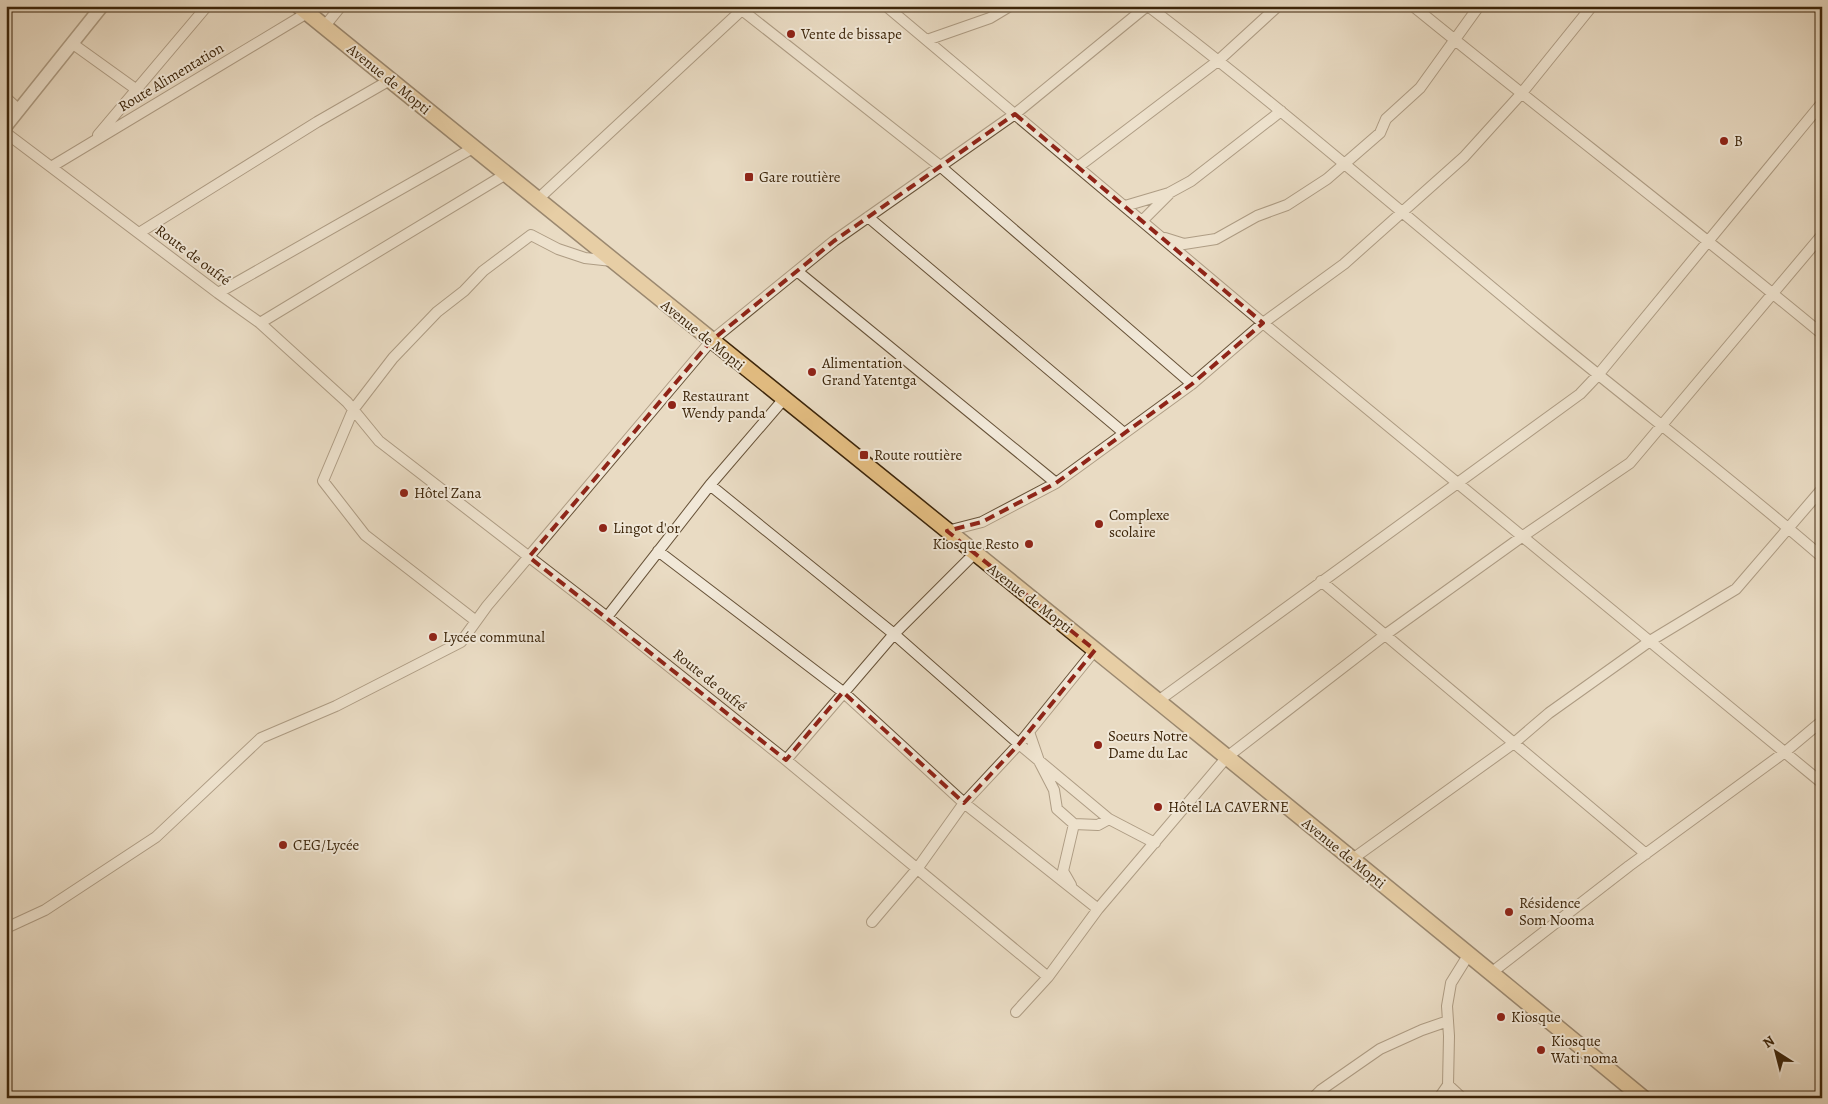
<svg xmlns="http://www.w3.org/2000/svg" width="1828" height="1104" font-family="Alegreya,serif">
  <style>
    .lines { fill: none; stroke-linecap: round; stroke-linejoin: round }
    .minor-casing { stroke: #675238; stroke-width: 12 }
    .tertiary-casing { stroke: #675238; stroke-width: 15 }
    .primary-casing { stroke: #3c250a; stroke-width: 18 }
    .minor { stroke: #f1e8d8; stroke-width: 10 }
    .tertiary { stroke: #f1e8d8; stroke-width: 12 }
    .primary { stroke: #e4be82; stroke-width: 15 }
    .marked { fill: none; stroke: #8f2418; stroke-width: 4; stroke-dasharray: 10 6; stroke-linejoin: round }
    .poi-dot { fill: #8f2418; stroke: #f1e8d8; stroke-width: 2 }
    .labels { text-anchor: middle; dominant-baseline: central; stroke-width: 4; stroke-linejoin: round; paint-order: stroke }
    .poi-label { font-size: 15px; fill: #3c250a; stroke: #f1e8d8; text-anchor: start }
    .street-label { font-size: 15px; fill: #3c250a; stroke: #f1e8d8 }
  </style>
  <rect width="100%" height="100%" fill="#e9dbc3"/>
  <filter id="stains"><feTurbulence type="fractalNoise" baseFrequency=".004" numOctaves="4"/><feColorMatrix values="0 0 0 0 .2 0 0 0 0 .09 0 0 0 0 .02 0 0 0 .5 -.17"/></filter>
  <radialGradient id="worn" r=".72"><stop offset=".6" stop-color="#630" stop-opacity="0"/><stop offset="1" stop-color="#630" stop-opacity=".3"/></radialGradient>
  <g class="lines">
    <g class="minor-casing">
      <path id="minor" d="M886 6 1263 323 1822 783
        M1148 6C1283 109 1410 220 1541 328 1634 405 1731 478 1822 557
        M1413 6C1548 116 1687 222 1822 334
        M742 10 940 166 1192 384
        M324 27 341 6
        M927 40 990 18 1010 6
        M73 44 137 90
        M6 98 19 110
        M6 133 218 293 260 323 347 402 379 441 607 617 786 760 1048 977
        M98 135 207 6
        M51 167 307 13
        M1078 167 1219 60 1278 6
        M537 200 746 6
        M1125 206 1169 193 1191 181 1281 111
        M868 217 1124 433
        M1142 221 1169 194
        M139 233 317 122 390 80
        M1165 238 1184 244 1216 239 1257 216 1287 205 1327 179 1380 133 1386 119 1420 88 1479 6
        M797 271 1056 483
        M218 293 473 148
        M260 323 506 174
        M710 485 894 634 1019 744 1109 819 1155 843
        M947 531 982 522 1056 483 1192 384 1263 323 1344 264 1464 157 1521 94 1592 6
        M658 551 843 692 964 803 1098 909
        M1321 581 1646 854
        M607 617 710 485 783 400
        M476 621 365 535 323 481 353 410 393 358 437 312 464 291 483 271 531 235 558 249 585 258 612 261
        M1158 701 1580 394 1598 375 1822 103
        M1029 732 1039 761 1054 790 1057 809 1074 824 1063 871 1071 885
        M786 760 894 634 974 554
        M1074 824 1098 825 1109 819
        M1351 860 1514 743 1549 713 1650 641 1736 589 1822 489
        M872 922 917 869 964 803 1019 744 1095 650
        M6 928 45 910 156 837 261 738 336 706 461 642 487 606 711 341 834 241 1015 114 1147 6
        M1491 973 1629 866 1785 752 1822 721
        M1016 1012 1048 977 1098 909 1227 757 1385 635 1523 536 1630 463 1822 235
        M1448 1085 1462 1098
        M1313 1098 1321 1090 1380 1049 1422 1030 1448 1021
        M1439 1098 1448 1085 1449 1036 1447 1006 1451 983 1469 954"/>
    </g>
    <g class="tertiary-casing">
      <path id="tertiary" d="M6 126 102 6"/>
    </g>
    <g class="primary-casing">
      <path id="primary" d="M299 6C747 370 1198 730 1643 1098"/>
    </g>
    <use href="#minor" class="minor"/>
    <use href="#tertiary" class="tertiary"/>
    <use href="#primary" class="primary"/>
  </g>
  <path d="M0 0H1828V1104H0ZM1015 114 1263 323 1192 384 1056 483 982 522 947 531 1095 650 1019 744 964 803 843 692 786 760 529 557 711 341 834 241Z" fill="#e9dbc3" fill-opacity=".55" fill-rule="evenodd"/>
  <path class="marked" d="M1015 114 1263 323 1192 384 1056 483 982 522 947 531 1095 650 1019 744 964 803 843 692 786 760 529 557 711 341 834 241Z"/>
  <g class="poi-dot">
    <circle cx="791" cy="34" r="5"/>
    <circle cx="1724" cy="141" r="5"/>
    <rect x="744" y="172" width="10" height="10" rx="2.5"/>
    <circle cx="812" cy="372" r="5"/>
    <circle cx="672" cy="405" r="5"/>
    <rect x="859" y="450" width="10" height="10" rx="2.5"/>
    <circle cx="404" cy="493" r="5"/>
    <circle cx="1099" cy="524" r="5"/>
    <circle cx="603" cy="528" r="5"/>
    <circle cx="1029" cy="544" r="5"/>
    <circle cx="433" cy="637" r="5"/>
    <circle cx="1098" cy="745" r="5"/>
    <circle cx="1158" cy="807" r="5"/>
    <circle cx="283" cy="845" r="5"/>
    <circle cx="1509" cy="912" r="5"/>
    <circle cx="1501" cy="1017" r="5"/>
    <circle cx="1541" cy="1050" r="5"/>
  </g>
  <g class="labels">
    <g class="poi-label">
      <text x="801" y="34">Vente de bissape</text>
      <text x="1734" y="141">B</text>
      <text x="759" y="177">Gare routière</text>
      <text x="822" y="363">Alimentation<tspan x="822" dy="17">Grand Yatentga</tspan></text>
      <text x="682" y="396">Restaurant<tspan x="682" dy="17">Wendy panda</tspan></text>
      <text x="874" y="455">Route routière</text>
      <text x="414" y="493">Hôtel Zana</text>
      <text x="1109" y="515">Complexe<tspan x="1109" dy="17">scolaire</tspan></text>
      <text x="613" y="528">Lingot d'or</text>
      <text x="1019" y="544" text-anchor="end">Kiosque Resto</text>
      <text x="443" y="637">Lycée communal</text>
      <text x="1108" y="736">Soeurs Notre<tspan x="1108" dy="17">Dame du Lac</tspan></text>
      <text x="1168" y="807">Hôtel LA CAVERNE</text>
      <text x="293" y="845">CEG/Lycée</text>
      <text x="1519" y="903">Résidence<tspan x="1519" dy="17">Som Nooma</tspan></text>
      <text x="1511" y="1017">Kiosque</text>
      <text x="1551" y="1041">Kiosque<tspan x="1551" dy="17">Wati noma</tspan></text>
    </g>
    <g class="street-label">
      <text transform="translate(171 77) rotate(-31)">Route Alimentation</text>
      <text transform="translate(389 79) rotate(39)">Avenue de Mopti</text>
      <text transform="translate(193 255) rotate(37)">Route de oufré</text>
      <text transform="translate(703 335) rotate(39)">Avenue de Mopti</text>
      <text transform="translate(1030 598) rotate(38)">Avenue de Mopti</text>
      <text transform="translate(710 680) rotate(39)">Route de oufré</text>
      <text transform="translate(1344 853) rotate(39)">Avenue de Mopti</text>
    </g>
  </g>
  <rect width="1828" height="1104" fill="none" stroke="#e9dbc3" stroke-width="25"/>
  <rect x="8" y="8" width="1813" height="1089" fill="none" stroke="#3c250a" stroke-width="2.5"/>
  <rect x="12" y="12" width="1803" height="1079" fill="none" stroke="#3c250a"/>
  <g transform="translate(1776 1052) rotate(324)" stroke="#f1e8d8" stroke-width="4" paint-order="stroke">
  <path d="M0-4L9 19L0 12L-9 19Z" fill="#3c250a"/>
  <text y="-8" font-size="14" font-weight="bold" text-anchor="middle" fill="#3c250a">N</text>
  </g>
  <rect width="100%" height="100%" filter="url(#stains)"/>
  <rect width="100%" height="100%" fill="url(#worn)"/>
</svg>
